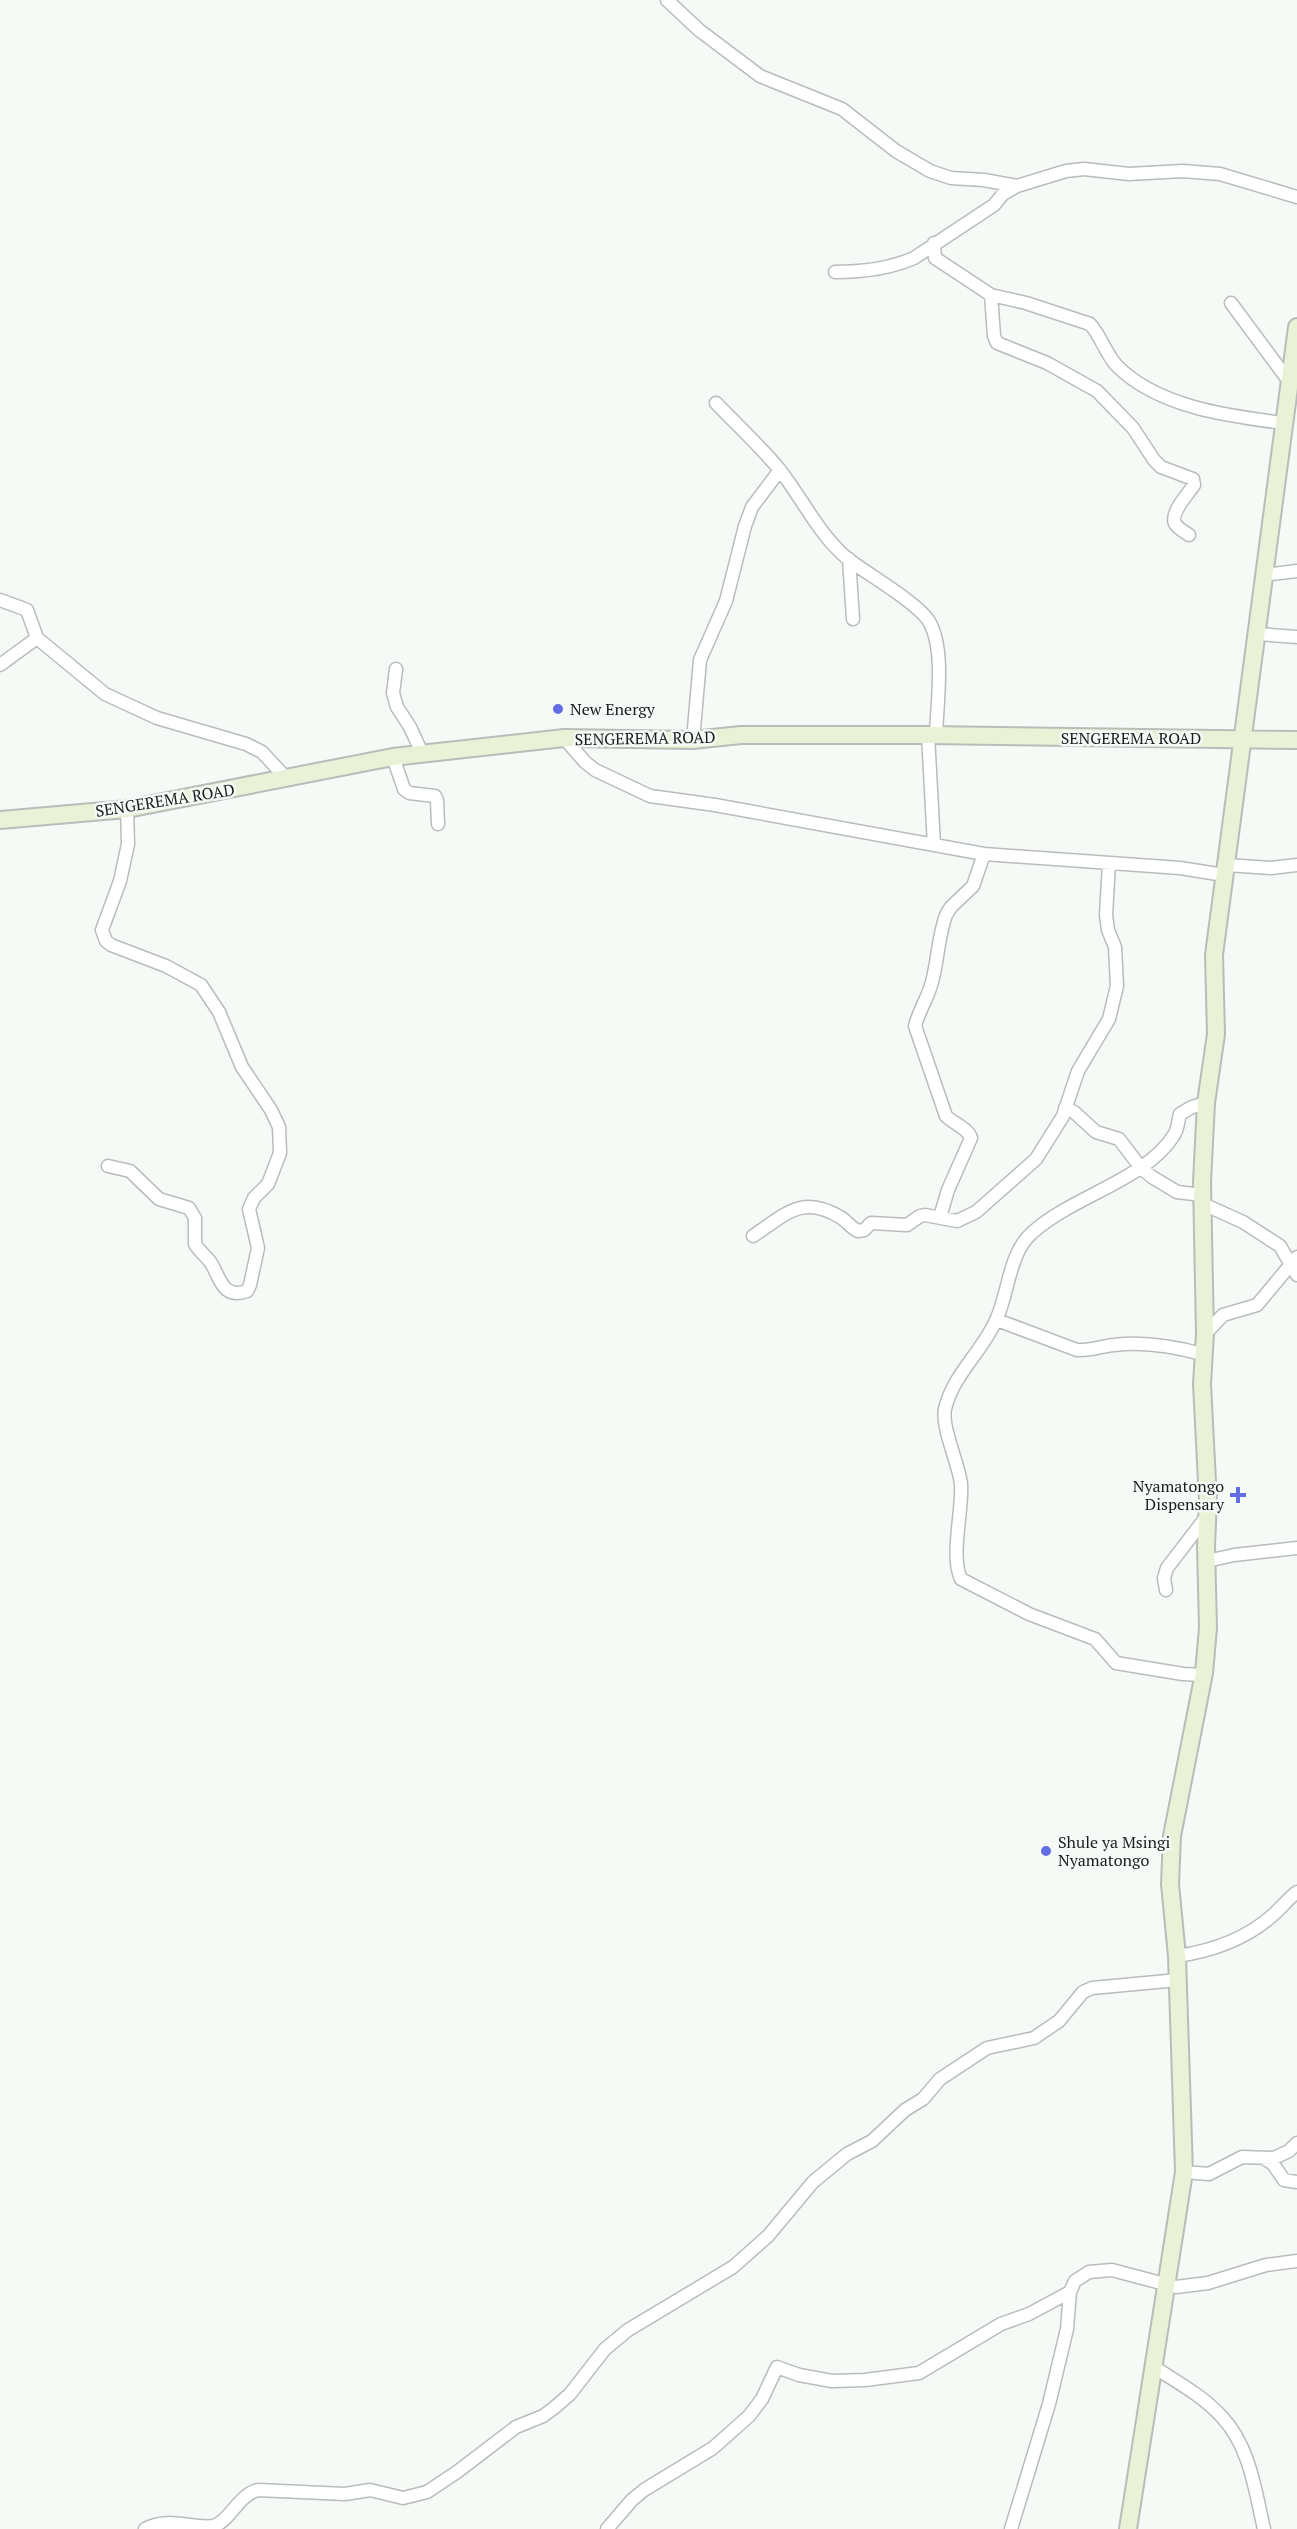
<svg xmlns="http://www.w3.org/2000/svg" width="1297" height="2529" font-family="'PT Serif',serif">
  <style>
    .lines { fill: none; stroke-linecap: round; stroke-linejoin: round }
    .street-casing { stroke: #b9bdba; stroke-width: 15 }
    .secondary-casing { stroke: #b9bdba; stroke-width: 20 }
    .street { stroke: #fff; stroke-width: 12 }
    .secondary { stroke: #e9f2d6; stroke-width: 16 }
    .poi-dot { fill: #606de5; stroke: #f6faf7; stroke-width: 2 }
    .labels { text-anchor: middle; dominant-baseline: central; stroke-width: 5; stroke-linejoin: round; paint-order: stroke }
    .poi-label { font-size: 16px; fill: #1a1b1a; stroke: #f6faf7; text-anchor: start }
    .street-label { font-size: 16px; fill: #1a1b1a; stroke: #f6faf7 }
  </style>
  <rect width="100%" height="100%" fill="#f6faf7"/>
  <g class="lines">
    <g class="street-casing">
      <path id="street" d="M667 0 699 30 760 76 842 109 896 151 930 171 951 178 984 180 1017 186 1066 171 1084 169 1129 174 1183 171 1220 174 1297 197
        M934 243 935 258 991 295 1026 303 1090 324C1101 336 1105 353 1117 366 1158 407 1228 416 1283 423
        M835 272C862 272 889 269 914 258L994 205 1003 194 1017 186
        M991 295 994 336 997 343 1047 363 1097 391 1133 428 1154 460 1161 467 1193 479 1194 485C1188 494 1168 515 1176 525 1179 529 1185 532 1189 535
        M1231 303 1291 384
        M716 403C737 425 760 446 779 469 803 499 818 534 848 559 867 574 920 604 930 623 945 651 937 703 936 735
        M849 559 853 619
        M1264 575 1297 571
        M0 600 27 610 37 638 105 694 157 718 246 744 262 752 287 779
        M1258 634 1297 637
        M0 665 37 638
        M396 669 393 693 397 707 410 727 422 753
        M928 735 934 845
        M564 738 585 762 595 770 650 796 715 805 984 854 1180 868 1224 875
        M693 740 700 660 726 601 745 526 752 507 780 470
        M393 757 404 789 409 793 435 796 437 800 438 824
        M1226 865 1271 868 1297 865
        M1065 1108 1074 1112 1096 1132 1119 1139 1141 1168 1152 1177 1177 1192 1202 1195
        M108 1166 130 1171 159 1199 189 1208 195 1218V1244C199 1251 206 1256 211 1263 220 1277 222 1300 247 1291L250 1285 258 1248 249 1209 254 1198 268 1184 280 1153 279 1127 271 1110 242 1067 219 1012 201 985 166 966 111 945 106 941 102 930 120 881 128 844 127 809
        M1203 1204 1243 1222 1280 1246 1297 1275
        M940 1217 948 1190 971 1138C968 1128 954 1124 946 1116L915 1026C919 1010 928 998 932 982 938 960 938 937 946 915L951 907 973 886 984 854
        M753 1236C785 1215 801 1194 840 1217 847 1221 851 1228 858 1231L864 1230 871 1223 907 1225 920 1216 925 1215 957 1221 976 1212 1036 1159 1063 1116 1078 1071 1109 1019 1117 986 1115 947 1108 930 1106 915 1109 863
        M997 1320 1077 1350C1091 1351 1101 1346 1114 1345 1144 1341 1173 1346 1202 1354
        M1205 1334 1223 1315 1257 1305 1297 1257
        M1207 1561 1234 1555 1297 1548
        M1166 1590 1164 1578 1167 1568 1207 1516
        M1204 1673 1202 1675 1183 1674 1116 1663 1095 1639 1029 1614 961 1579C950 1556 963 1510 961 1484 959 1464 941 1427 945 1409 953 1374 984 1350 997 1318 1009 1291 1009 1252 1033 1232 1073 1196 1146 1180 1174 1135 1178 1129 1178 1121 1180 1114L1192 1107 1206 1103
        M1177 1956C1212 1951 1246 1939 1273 1915 1281 1908 1288 1899 1297 1892
        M1264 2158 1273 2164 1284 2180 1297 2182
        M1184 2172 1209 2174 1242 2157 1274 2158 1289 2151 1297 2143
        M1154 2367C1177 2382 1203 2396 1222 2417 1250 2447 1255 2490 1264 2529
        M145 2529C168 2516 191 2529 214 2526 231 2520 238 2495 258 2490L345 2494 370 2490 403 2498 427 2492 457 2472 516 2427 543 2416 554 2408 570 2394 605 2349 628 2330 733 2267 768 2236 813 2182 847 2154 872 2141 905 2110 923 2099 940 2079 987 2048 1034 2038 1059 2021 1083 1992 1092 1988 1178 1980
        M607 2529 632 2500 644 2490 713 2448 749 2416 762 2399 777 2367 799 2375 832 2381 865 2380 919 2373 1001 2324 1029 2314 1070 2292
        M1011 2529 1049 2404 1067 2329 1070 2292 1075 2281 1089 2272 1112 2270 1176 2287 1208 2283 1266 2265 1297 2261"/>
    </g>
    <g class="secondary-casing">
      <path id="secondary" d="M0 820 127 809 393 757 564 738 693 740 741 735H928L1297 740
        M1128 2529 1184 2172 1177 1956 1170 1884 1172 1836 1204 1673 1208 1628 1206 1546 1208 1501 1202 1384 1205 1334 1202 1182 1206 1103 1216 1034 1214 955 1297 327"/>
    </g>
    <use href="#street" class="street"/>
    <use href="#secondary" class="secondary"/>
  </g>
  <g class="poi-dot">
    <circle cx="558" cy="709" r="6"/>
    <path d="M1235 1486h6v6h6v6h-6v6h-6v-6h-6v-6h6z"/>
    <circle cx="1046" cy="1851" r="6"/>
  </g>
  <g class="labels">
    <g class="poi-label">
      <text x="570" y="709">New Energy</text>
      <text x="1224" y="1486" text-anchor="end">Nyamatongo<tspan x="1224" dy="18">Dispensary</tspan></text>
      <text x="1058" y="1842">Shule ya Msingi<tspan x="1058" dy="18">Nyamatongo</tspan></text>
    </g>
    <g class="street-label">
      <text transform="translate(645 738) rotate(-1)">SENGEREMA ROAD</text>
      <text x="1131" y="738">SENGEREMA ROAD</text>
      <text transform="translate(165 800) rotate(-9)">SENGEREMA ROAD</text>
    </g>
  </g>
</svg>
